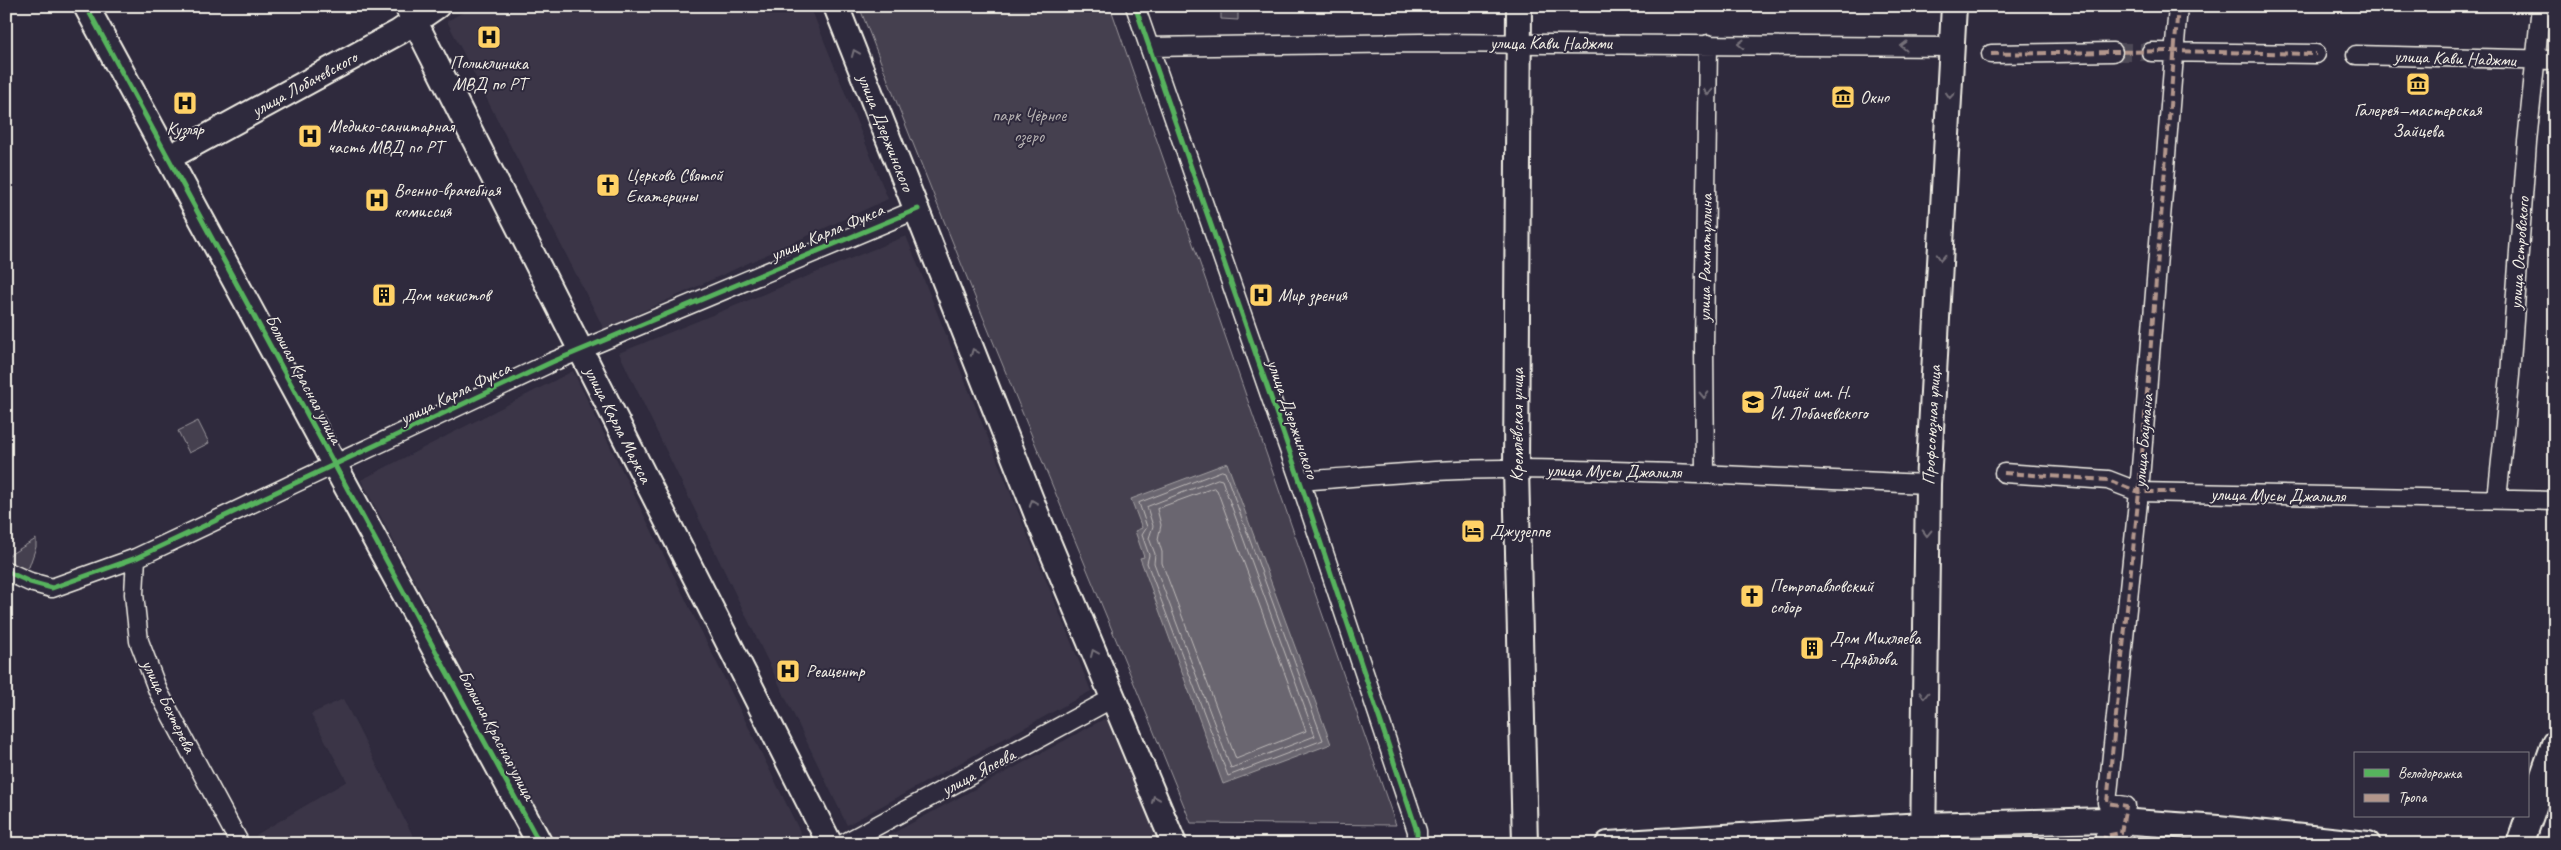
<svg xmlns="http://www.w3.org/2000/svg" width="2561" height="850" font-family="Caveat,sans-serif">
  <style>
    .built { fill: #3b3647 }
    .green { fill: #454050; stroke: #9c989c }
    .water { fill: #6a6670; stroke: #a19ea0 }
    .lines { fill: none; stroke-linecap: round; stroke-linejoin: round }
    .shore { stroke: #bdb9b8; stroke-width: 1 }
    .street-tunnel { stroke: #4d4857; stroke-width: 18; stroke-dasharray: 18 9; stroke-linecap: butt }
    .street-casing { stroke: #f4f1e8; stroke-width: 21 }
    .secondary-casing { stroke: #f4f1e8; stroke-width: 28 }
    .primary-casing { stroke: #f4f1e8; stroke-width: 30 }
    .street { stroke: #2f2a3d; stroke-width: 18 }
    .secondary { stroke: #2f2a3d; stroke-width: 24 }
    .primary { stroke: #2f2a3d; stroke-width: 26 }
    .quiet { stroke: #b2968c; stroke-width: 4; stroke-dasharray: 8 4; stroke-linecap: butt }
    .cycleway-casing { stroke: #2f2a3d; stroke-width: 8 }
    .cycleway { stroke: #56b35d; stroke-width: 5 }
    .oneway { stroke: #747079 }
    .labels { text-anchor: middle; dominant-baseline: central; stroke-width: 4; stroke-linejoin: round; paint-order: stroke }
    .street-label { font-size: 18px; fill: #f4f1e8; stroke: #2f2a3d }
    .poi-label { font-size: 18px; fill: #f4f1e8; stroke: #2f2a3d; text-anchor: start }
    .park-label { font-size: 18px; fill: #b7b3b3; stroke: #2f2a3d }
  </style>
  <rect width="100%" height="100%" fill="#2f2a3d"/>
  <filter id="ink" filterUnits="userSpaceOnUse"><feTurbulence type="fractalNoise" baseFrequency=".02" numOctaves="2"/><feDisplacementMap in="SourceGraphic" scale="10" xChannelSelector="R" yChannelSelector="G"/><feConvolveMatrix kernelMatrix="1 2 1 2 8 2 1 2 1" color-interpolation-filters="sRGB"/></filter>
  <g filter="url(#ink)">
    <path class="built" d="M475 6H810L888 199 604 329 447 21Z
      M906 236 1091 691 847 825 619 353Z
      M573 371 806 844H556L361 480Z
      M343 699 417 844H261L256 835 347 781 311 714Z
      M1108 717 1159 844H873Z"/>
    <path class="green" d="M859 6H1110L1396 825 1191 823C1081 551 965 281 859 6Z
      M1221 6H1238V20L1221 19Z
      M198 421 209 443 189 453 178 431Z
      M36 539V547L29 567 23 570 6 566V557Z"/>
    <path class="water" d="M1227 463 1331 744 1223 784 1140 558 1144 557 1135 531 1142 528 1131 499Z"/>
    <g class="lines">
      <path class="shore" d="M1222 471 1225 472 1323 740 1228 776 1147 563 1149 555 1142 535 1147 527 1139 503Z
        M1218 479 1222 480 1315 736 1231 768 1154 563 1155 554 1149 538 1153 526 1147 507Z
        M1214 488 1217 490 1306 731 1236 759 1162 563V552L1158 539 1161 525 1157 509Z"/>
      <path class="street-tunnel" d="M2113 52H2151"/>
      <g class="street-casing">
        <path id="street" d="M1135 6 1303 490 1417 831V844
          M1149 47 1421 43 1953 47
          M2151 52 2316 54
          M1991 54 2113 52
          M2356 55 2555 60
          M1705 473 1704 346 1708 44
          M2004 473 2108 480 2139 492 2555 501
          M1300 481C1372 476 1444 468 1515 469 1653 470 1790 479 1928 484
          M2497 499 2510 375 2527 142 2541 6
          M136 558 134 594 139 641 158 691 240 844
          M6 571 30 582 52 588 136 558 552 362 918 209
          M843 844 1113 698
          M2104 844 2105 836 2121 833 2126 806 2107 803 2139 492 2178 6"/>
      </g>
      <g class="secondary-casing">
        <g id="secondary">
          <path d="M86 6 540 844"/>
          <path id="s1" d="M407 6 830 844"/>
          <path id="s2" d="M836 6 1041 525 1174 844"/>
          <path d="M1519 6 1516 469 1525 844"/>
          <path id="s3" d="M168 158 399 32 437 6"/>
          <path d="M1608 844 1923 825 2105 820 2218 828 2368 844"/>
          <path id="s4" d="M1923 844 1928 484 1954 6"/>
        </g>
      </g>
      <g class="primary-casing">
        <path id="primary" d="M2520 844 2555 744"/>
      </g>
      <use href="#street" class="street"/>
      <use href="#secondary" class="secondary"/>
      <use href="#primary" class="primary"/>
      <path class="quiet" d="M1991 54 2173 51 2316 54
        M2004 473 2108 480 2139 492H2175
        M2104 844 2105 836 2121 833 2126 806 2107 803 2139 492 2178 6"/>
      <g class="cycleway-casing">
        <path id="cycleway" d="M86 6 540 844
          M1135 6 1303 490 1417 831V844
          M6 571 30 582 52 588 136 558 552 362 918 209"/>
      </g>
      <use href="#cycleway" class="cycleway"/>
    </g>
    <defs><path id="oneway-chevron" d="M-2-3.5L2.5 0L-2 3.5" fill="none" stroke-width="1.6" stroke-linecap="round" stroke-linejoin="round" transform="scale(1.25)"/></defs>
    <g class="oneway">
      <use href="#oneway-chevron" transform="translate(1741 44) rotate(-179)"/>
      <use href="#oneway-chevron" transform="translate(1904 46) rotate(-179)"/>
      <use href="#oneway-chevron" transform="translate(855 53) rotate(-112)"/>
      <use href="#oneway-chevron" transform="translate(1708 92) rotate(91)"/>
      <use href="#oneway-chevron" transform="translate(1950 95) rotate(93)"/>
      <use href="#oneway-chevron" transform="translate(1941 257) rotate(93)"/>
      <use href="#oneway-chevron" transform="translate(974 352) rotate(-111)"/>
      <use href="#oneway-chevron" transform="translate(1704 395) rotate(89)"/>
      <use href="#oneway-chevron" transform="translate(1033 503) rotate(-111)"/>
      <use href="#oneway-chevron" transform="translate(1927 533) rotate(91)"/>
      <use href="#oneway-chevron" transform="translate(1094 653) rotate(-113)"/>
      <use href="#oneway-chevron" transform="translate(1924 695) rotate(91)"/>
      <use href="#oneway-chevron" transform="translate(1155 799) rotate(-112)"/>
    </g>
  </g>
  <defs>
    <g id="hospital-square" transform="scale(1.25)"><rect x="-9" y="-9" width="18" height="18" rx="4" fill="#ffd166" stroke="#2f2a3d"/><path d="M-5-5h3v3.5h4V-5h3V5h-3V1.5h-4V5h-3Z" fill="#111"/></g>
    <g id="museum-square" transform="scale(1.25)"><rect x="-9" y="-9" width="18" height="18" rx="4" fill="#ffd166" stroke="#2f2a3d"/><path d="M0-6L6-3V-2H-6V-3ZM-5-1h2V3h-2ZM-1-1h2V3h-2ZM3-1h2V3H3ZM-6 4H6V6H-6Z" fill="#111"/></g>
    <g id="church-square" transform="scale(1.25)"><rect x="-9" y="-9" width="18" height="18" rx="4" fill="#ffd166" stroke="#2f2a3d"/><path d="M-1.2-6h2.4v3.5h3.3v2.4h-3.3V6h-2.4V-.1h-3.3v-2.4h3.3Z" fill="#111"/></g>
    <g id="building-square" transform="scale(1.25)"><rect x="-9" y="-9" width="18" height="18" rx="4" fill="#ffd166" stroke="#2f2a3d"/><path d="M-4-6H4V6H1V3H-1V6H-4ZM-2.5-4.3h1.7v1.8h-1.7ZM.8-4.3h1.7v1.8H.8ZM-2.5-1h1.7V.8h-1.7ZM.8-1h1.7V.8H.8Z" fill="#111"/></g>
    <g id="school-square" transform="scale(1.25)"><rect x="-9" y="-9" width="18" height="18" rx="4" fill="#ffd166" stroke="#2f2a3d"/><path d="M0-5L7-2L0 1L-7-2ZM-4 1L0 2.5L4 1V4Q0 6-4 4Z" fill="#111"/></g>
    <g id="hotel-square" transform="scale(1.25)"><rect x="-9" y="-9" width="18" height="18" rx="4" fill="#ffd166" stroke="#2f2a3d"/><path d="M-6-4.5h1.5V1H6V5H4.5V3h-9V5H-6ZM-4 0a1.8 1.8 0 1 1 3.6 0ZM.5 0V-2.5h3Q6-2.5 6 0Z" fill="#111"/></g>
  </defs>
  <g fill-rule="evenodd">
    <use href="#hospital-square" x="489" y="37"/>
    <use href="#museum-square" x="2418" y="84"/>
    <use href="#museum-square" x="1843" y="97"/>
    <use href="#hospital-square" x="185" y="103"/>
    <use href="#hospital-square" x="310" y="136"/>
    <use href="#church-square" x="608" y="185"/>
    <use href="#hospital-square" x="377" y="200"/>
    <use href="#building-square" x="384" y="295"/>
    <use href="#hospital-square" x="1261" y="295"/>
    <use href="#school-square" x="1753" y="402"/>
    <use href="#hotel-square" x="1473" y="531"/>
    <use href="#church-square" x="1752" y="596"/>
    <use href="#building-square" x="1812" y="648"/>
    <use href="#hospital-square" x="788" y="671"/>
  </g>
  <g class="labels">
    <g class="street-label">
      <text x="1551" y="43">улица Кави Наджми</text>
      <text transform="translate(2455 58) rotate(2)">улица Кави Наджми</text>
      <text stroke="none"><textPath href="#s3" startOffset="155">улица Лобачевского</textPath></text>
      <text stroke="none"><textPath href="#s2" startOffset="136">улица Дзержинского</textPath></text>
      <text transform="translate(827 232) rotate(-23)">улица Карла Фукса</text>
      <text transform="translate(2519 253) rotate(-86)">улица Островского</text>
      <text transform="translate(1705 258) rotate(-89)">улица Рахматуллина</text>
      <text transform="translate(304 379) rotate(62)">Большая Красная улица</text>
      <text transform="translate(455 393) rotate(-26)">улица Карла Фукса</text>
      <text transform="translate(1293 419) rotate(71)">улица Дзержинского</text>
      <text stroke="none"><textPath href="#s1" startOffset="469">улица Карла Маркса</textPath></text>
      <text transform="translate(1517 425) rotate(-90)">Кремлёвская улица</text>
      <text stroke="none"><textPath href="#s4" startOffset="419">Профсоюзная улица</textPath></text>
      <text transform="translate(2143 441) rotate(-85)">улица Баумана</text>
      <text transform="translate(1614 471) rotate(1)">улица Мусы Джалиля</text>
      <text transform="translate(2278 495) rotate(1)">улица Мусы Джалиля</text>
      <text transform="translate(169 706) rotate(64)">улица Бехтерева</text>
      <text transform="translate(497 735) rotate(62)">Большая Красная улица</text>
      <text transform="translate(978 772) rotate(-28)">улица Япеева</text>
    </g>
    <g class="poi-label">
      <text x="489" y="63" text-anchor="middle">Поликлиника<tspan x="489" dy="21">МВД по РТ</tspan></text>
      <text x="1860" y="97">Окно</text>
      <text x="2418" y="110" text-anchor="middle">Галерея—мастерская<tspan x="2418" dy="21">Зайцева</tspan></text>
      <text x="328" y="126">Медико-санитарная<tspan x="328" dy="21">часть МВД по РТ</tspan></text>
      <text x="185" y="129" text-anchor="middle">Кузляр</text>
      <text x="626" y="175">Церковь Святой<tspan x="626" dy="21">Екатерины</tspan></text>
      <text x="394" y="190">Военно-врачебная<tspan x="394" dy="21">комиссия</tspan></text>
      <text x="402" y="295">Дом чекистов</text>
      <text x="1278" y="295">Мир зрения</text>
      <text x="1770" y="392">Лицей им. Н.<tspan x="1770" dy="21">И. Лобачевского</tspan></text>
      <text x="1490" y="531">Джузеппе</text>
      <text x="1770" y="586">Петропавловский<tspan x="1770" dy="21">собор</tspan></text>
      <text x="1830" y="638">Дом Михляева<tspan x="1830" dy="21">- Дряблова</tspan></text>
      <text x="806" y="671">Реацентр</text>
    </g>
    <g class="park-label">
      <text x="1029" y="115">парк Чёрное<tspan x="1029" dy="21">озеро</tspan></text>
    </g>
  </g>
  <rect width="2561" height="850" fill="none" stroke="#2f2a3d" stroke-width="25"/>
  <rect x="12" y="12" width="2536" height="825" fill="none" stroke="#f4f1e8" stroke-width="2" filter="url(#ink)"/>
  <rect x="2354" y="752" width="175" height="65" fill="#2f2a3d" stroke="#7e7a81"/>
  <rect x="2364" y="769" width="25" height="8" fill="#56b35d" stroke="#7e7a81"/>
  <text x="2398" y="778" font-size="15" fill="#f4f1e8">Велодорожка</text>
  <rect x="2364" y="794" width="25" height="8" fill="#b2968c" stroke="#7e7a81"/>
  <text x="2398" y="802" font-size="15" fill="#f4f1e8">Тропа</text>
</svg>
